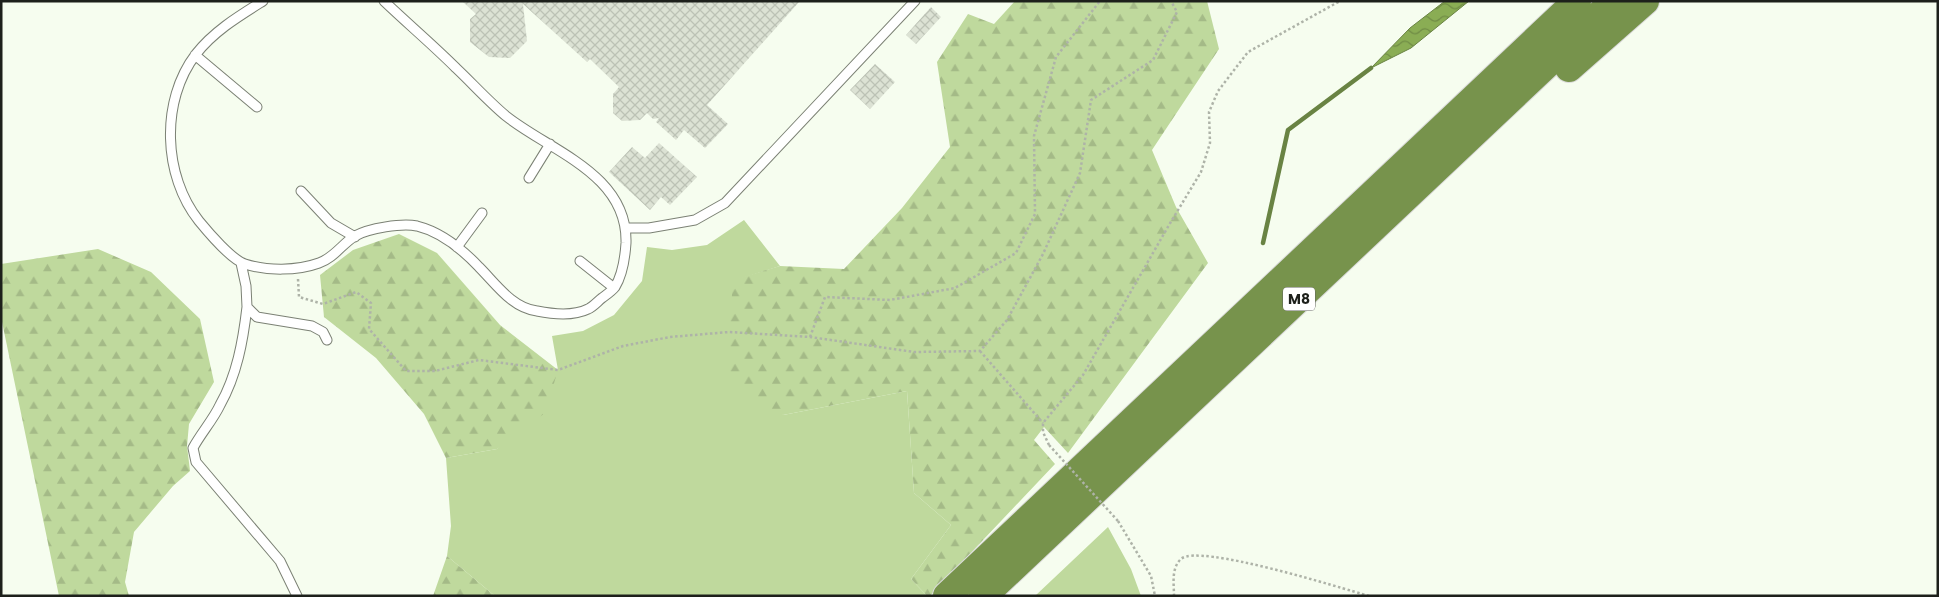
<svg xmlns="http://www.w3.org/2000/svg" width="1939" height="597" font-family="Poppins,sans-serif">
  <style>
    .green { fill: #bfd99d }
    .forest { fill: url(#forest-firs) }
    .water { fill: url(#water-waves); stroke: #698343 }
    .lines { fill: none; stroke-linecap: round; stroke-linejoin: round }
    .stream { stroke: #698343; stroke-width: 4.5 }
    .building { fill: url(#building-cross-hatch) }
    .lane-casing { stroke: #7b8174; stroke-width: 11 }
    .highway-casing { stroke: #dbdbdb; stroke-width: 30 }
    .path { stroke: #aeb3a8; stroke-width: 2.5; stroke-dasharray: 2.5 2.5; stroke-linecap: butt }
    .lane { stroke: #fff; stroke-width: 9 }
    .highway { stroke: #77934c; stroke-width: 28 }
    .path-bridge { stroke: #aeb3a8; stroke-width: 2.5; stroke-dasharray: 2.5 2.5; stroke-linecap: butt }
    .labels { text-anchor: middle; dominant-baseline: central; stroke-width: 4; stroke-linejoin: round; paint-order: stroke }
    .shield { fill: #fff; stroke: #61635f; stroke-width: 1 }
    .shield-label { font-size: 14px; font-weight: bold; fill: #1d201b }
  </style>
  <defs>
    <pattern id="forest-firs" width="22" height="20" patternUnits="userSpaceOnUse" patternTransform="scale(1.25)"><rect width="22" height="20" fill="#bfd99d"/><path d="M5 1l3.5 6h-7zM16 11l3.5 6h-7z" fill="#a4ba87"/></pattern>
    <pattern id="water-waves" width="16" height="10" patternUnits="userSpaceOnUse" patternTransform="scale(1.25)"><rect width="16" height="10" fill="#8aad54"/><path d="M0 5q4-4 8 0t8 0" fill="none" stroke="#708c45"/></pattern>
    <pattern id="building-cross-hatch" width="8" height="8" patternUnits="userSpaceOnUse" patternTransform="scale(1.25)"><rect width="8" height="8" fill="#dce2d4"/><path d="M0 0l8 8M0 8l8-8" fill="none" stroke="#bcc2b5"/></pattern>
  </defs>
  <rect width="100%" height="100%" fill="#f6fdef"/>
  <path class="green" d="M744 220 780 266 733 281 783 415 907 391 914 493 951 525 911 579 927 596H495L447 556 451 526 446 458 497 449 558 370 552 336 583 331 614 315 642 281 647 247 672 250 707 245Z
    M1108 527 1131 569 1141 596H1035Z"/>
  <path class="forest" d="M1015 1H1207L1219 49 1152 150 1176 207 1208 263 1068 453 1044 427 1034 440 1055 464 930 596H927L911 579 951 525 914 493 907 391 783 415 757 403 726 381 733 280 780 266 844 269 902 208 950 147 937 62 968 14 994 24Z
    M399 234 437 253 500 325 558 370 545 413 497 449 446 458 424 414 376 358 324 317 320 275 353 250Z
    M98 249 151 272 200 319 214 382 189 424 187 446 190 471 173 486 134 532 125 582 129 596H59L1 317V264Z
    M447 556 495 596H433Z"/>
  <path class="water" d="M1445 1H1469L1411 48 1371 68 1410 28Z"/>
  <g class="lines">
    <path class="stream" d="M1263 243 1288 130 1371 68"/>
  </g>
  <path class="building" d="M462 1H800L707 105 728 124 705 148 684 130 676 140 656 122 659 118 653 119 647 113 640 120 622 121 613 113V94L619 87 590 59 587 62 523 4 527 41 510 58 489 57 470 42V19L476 14Z
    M931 7 941 17 916 44 906 35Z
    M875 64 895 82 870 109 850 90Z
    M659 143 697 177 670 205 661 197 650 210 609 172 632 147 645 158Z"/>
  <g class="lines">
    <g class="lane-casing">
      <path id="lane" d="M263 1C239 16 214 31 196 54 160 101 163 176 199 221 208 232 232 260 245 264 267 271 297 271 319 263 334 258 343 243 355 236 369 228 402 223 417 226 441 232 463 250 479 267 496 284 512 308 537 311 552 314 574 316 588 309 593 307 598 301 602 298 606 295 612 291 615 287 623 274 625 258 626 243 628 174 550 151 506 116 488 101 472 83 456 68 433 45 408 24 384 1
        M195 55 257 107
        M529 178 550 144
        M301 191 331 223 355 237
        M626 228H649L695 220 725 203 915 1
        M457 247 482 213
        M580 261 614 288
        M241 263 246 286 247 307 257 317 312 326 323 332 327 340
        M247 307C243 341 237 375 220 405 213 420 201 433 193 448L196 462 280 561 297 596"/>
    </g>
    <g class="highway-casing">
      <path id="highway" d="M1569 68 1645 1
        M947 596 1577 1
        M983 596 1614 1"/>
    </g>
    <path class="path" d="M298 279 299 297 323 304 356 292 371 303 369 329 406 371H435L479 360 558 370 623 346 670 337 729 332 810 337 914 352 980 351 1007 320 1043 254 1080 173 1091 100 1153 60 1177 12 1171 1
      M810 337 825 297 890 300 955 288 1016 253 1035 214 1034 136 1056 57 1100 1
      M980 351 1043 423
      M1049 445 1043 432V423L1083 375 1169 225 1201 172 1210 143 1209 112 1218 91 1248 52 1340 1
      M1118 521 1151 576 1155 596
      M1174 596C1174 584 1171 568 1181 559 1198 543 1341 588 1369 596"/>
    <use href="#lane" class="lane"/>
    <use href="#highway" class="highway"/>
    <path class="path-bridge" d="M1049 445 1118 521"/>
  </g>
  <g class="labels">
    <rect class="shield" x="1283" y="287.5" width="32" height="23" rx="4"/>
    <g class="shield-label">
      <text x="1299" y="299">M8</text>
    </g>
  </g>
  <rect width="1939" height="597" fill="none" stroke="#1d201b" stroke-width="5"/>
</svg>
